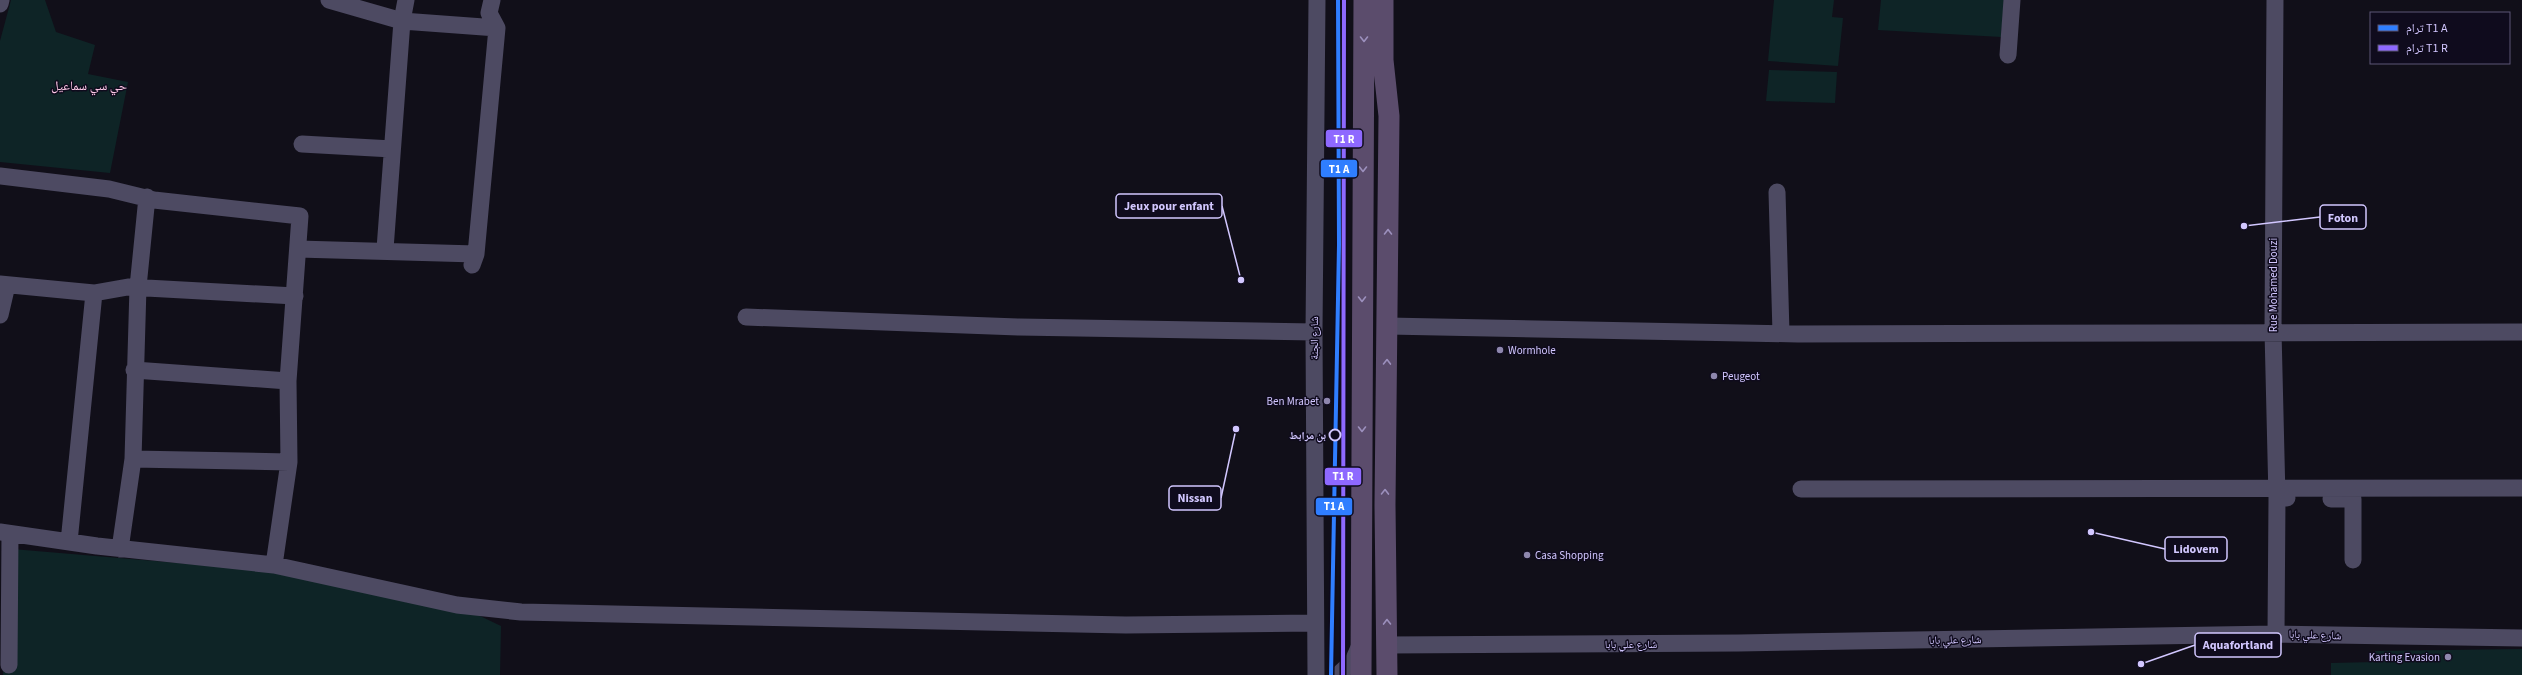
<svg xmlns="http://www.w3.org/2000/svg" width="2522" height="675" font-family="'Source Sans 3','Noto Naskh Arabic',sans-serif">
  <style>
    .green { fill: #0e2426 }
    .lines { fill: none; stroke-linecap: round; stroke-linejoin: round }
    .minor { stroke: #4d4a62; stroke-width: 17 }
    .major { stroke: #5b4c6c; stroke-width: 21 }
    .tram-1-casing { stroke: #0f0b1d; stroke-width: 7 }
    .tram-2-casing { stroke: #0f0b1d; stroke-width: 7 }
    .tram-1 { stroke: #2f7eff; stroke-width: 4 }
    .tram-2 { stroke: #8e69ff; stroke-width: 4 }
    .oneway { stroke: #9c90bd }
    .poi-dot { fill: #8e87ae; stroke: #0f0b1d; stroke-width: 1.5 }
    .stop-dot { fill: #0f0b1d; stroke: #d2c7ff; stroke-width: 2 }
    .labels { text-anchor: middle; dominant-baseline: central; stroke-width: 3; stroke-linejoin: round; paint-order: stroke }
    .street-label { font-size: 11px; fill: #d2c7ff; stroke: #0f0b1d }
    .poi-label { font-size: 11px; fill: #d2c7ff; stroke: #0f0b1d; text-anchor: start }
    .stop-label { font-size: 11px; font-weight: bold; fill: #d2c7ff; stroke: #0f0b1d; text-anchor: end }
    .quarter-label { font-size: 13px; fill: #ffc9e8; stroke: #0f0b1d }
    .leader { fill: none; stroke: #d2c7ff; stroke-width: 1.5 }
    .callout-dot { fill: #d2c7ff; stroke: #0f0b1d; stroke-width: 1.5 }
    .callout { fill: #0f0b1d; stroke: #d2c7ff; stroke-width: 1.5 }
    .callout-label { font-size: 12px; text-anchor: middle; font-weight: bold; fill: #d2c7ff }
    .line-badge { stroke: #0f0b1d; stroke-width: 1.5 }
    .badge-label { font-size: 11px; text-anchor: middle; font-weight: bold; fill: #fff }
  </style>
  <rect width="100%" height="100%" fill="#110f19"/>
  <path class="green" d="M11 0H45L56 32 95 45 88 74 128 82 110 173 0 162V41Z
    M1774 0H1834L1832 17 1843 18 1838 66 1768 61Z
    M1881 0H2004L2001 37 1878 30Z
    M1769 70 1837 72 1835 103 1766 101Z
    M12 549 273 571 457 605 501 626 500 675H3Z
    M2522 649V675H2331V663L2375 662V651Z"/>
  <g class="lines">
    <path class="minor" d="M329 0 402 21 497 28 476 254 472 265
      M492 0 489 13 497 28
      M2275 0 2273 331 2277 498
      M0 4 1 0
      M2008 55 2012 0
      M302 144 392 149
      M0 176 109 189 154 200 300 216 288 381 289 462 274 565
      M1777 192 1781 333
      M298 249 476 254
      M385 249 402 21 406 0
      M0 284 94 293 128 287 295 296
      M0 315 7 285
      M746 317 1019 327 1314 332
      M1388 326 1798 334 2522 332
      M134 370 288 381
      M133 459 289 462
      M1801 489 2522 488
      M2331 499H2353V560
      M0 532 97 546 274 565 457 605 521 612 1126 625 1314 623
      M69 542 94 293
      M120 549 133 459 138 287 147 197
      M2276 634 2277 498H2287
      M1387 645 1739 643 2276 634 2522 638
      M9 665 10 534
      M1316 675 1314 332 1317 0
      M1338 675 1353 661 1361 643"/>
    <path class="major" d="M1383 0V60L1389 116 1385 505 1387 675
      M1361 675 1364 0"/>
    <g class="tram-1-casing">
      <path id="tram-1" d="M1331 675 1339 245 1338 0"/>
    </g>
    <g class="tram-2-casing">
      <path id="tram-2" d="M1343 675 1344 0"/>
    </g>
    <use href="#tram-1" class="tram-1"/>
    <use href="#tram-2" class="tram-2"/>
  </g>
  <defs><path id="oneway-chevron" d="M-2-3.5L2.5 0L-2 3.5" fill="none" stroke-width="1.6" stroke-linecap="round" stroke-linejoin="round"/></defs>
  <g class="oneway">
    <use href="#oneway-chevron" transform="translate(1364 39) rotate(90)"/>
    <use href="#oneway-chevron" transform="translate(1363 169) rotate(90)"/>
    <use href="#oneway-chevron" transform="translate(1388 232) rotate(-90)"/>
    <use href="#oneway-chevron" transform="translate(1362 299) rotate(90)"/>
    <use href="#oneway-chevron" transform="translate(1387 362) rotate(-89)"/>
    <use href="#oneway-chevron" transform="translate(1362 429) rotate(90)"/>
    <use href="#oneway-chevron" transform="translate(1385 492) rotate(-89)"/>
    <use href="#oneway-chevron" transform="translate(1387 622) rotate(-91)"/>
  </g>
  <g class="poi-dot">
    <circle cx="1500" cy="350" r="4"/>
    <circle cx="1714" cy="376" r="4"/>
    <circle cx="1327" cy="401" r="4"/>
    <circle cx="1527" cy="555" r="4"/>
    <circle cx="2448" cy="657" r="4"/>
  </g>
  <circle class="stop-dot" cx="1335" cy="435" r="5.5"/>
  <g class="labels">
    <g class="street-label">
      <text transform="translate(2273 285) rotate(-90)">Rue Mohamed Douzi</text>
      <text transform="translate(1314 338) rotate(-90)">شارع الجنة</text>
      <text transform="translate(2315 635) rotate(2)">شارع علي بابا</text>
      <text transform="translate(1955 640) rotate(-1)">شارع علي بابا</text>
      <text x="1631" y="644">شارع علي بابا</text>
    </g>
    <g class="poi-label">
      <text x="1508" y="350">Wormhole</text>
      <text x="1722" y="376">Peugeot</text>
      <text x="1319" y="401" text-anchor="end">Ben Mrabet</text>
      <text x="1535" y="555">Casa Shopping</text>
      <text x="2440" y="657" text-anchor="end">Karting Evasion</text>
    </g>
    <g class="stop-label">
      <text x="1326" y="435">بن مرابط</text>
    </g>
    <g class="quarter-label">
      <text x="89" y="86">حي سي سماعيل</text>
    </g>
  </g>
  <path class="leader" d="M1241 280L1222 206M2244 226L2320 217M1236 429L1221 498M2091 532L2165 549M2141 664L2195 645"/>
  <g class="callout-dot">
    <circle cx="1241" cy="280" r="4"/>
    <circle cx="2244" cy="226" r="4"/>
    <circle cx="1236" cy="429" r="4"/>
    <circle cx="2091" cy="532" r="4"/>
    <circle cx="2141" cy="664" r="4"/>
  </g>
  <g class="callout">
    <rect x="1116" y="194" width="106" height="24" rx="4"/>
    <rect x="2320" y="205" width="46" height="24" rx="4"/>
    <rect x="1169" y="486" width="52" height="24" rx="4"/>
    <rect x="2165" y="537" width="62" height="24" rx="4"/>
    <rect x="2195" y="633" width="86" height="24" rx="4"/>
  </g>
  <g class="callout-label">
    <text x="1169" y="210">Jeux pour enfant</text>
    <text x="2343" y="222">Foton</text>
    <text x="1195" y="502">Nissan</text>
    <text x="2196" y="553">Lidovem</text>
    <text x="2238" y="649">Aquafortland</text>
  </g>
  <g class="line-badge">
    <rect x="1325" y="129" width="38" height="19" rx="4" fill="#8e69ff"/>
    <rect x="1320" y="159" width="38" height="19" rx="4" fill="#2f7eff"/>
    <rect x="1324" y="467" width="38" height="19" rx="4" fill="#8e69ff"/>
    <rect x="1315" y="497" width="38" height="19" rx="4" fill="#2f7eff"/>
  </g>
  <g class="badge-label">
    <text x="1344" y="143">T1 R</text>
    <text x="1339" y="173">T1 A</text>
    <text x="1343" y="480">T1 R</text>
    <text x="1334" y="510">T1 A</text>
  </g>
  <rect x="2370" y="12" width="140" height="52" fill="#0f0b1d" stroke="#5d5677"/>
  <rect x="2378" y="25" width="20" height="6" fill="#2f7eff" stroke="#5d5677"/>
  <text x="2406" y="32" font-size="12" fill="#d2c7ff">ترام T1 A</text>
  <rect x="2378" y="45" width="20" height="6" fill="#8e69ff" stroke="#5d5677"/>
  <text x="2406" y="52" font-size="12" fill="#d2c7ff">ترام T1 R</text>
</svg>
